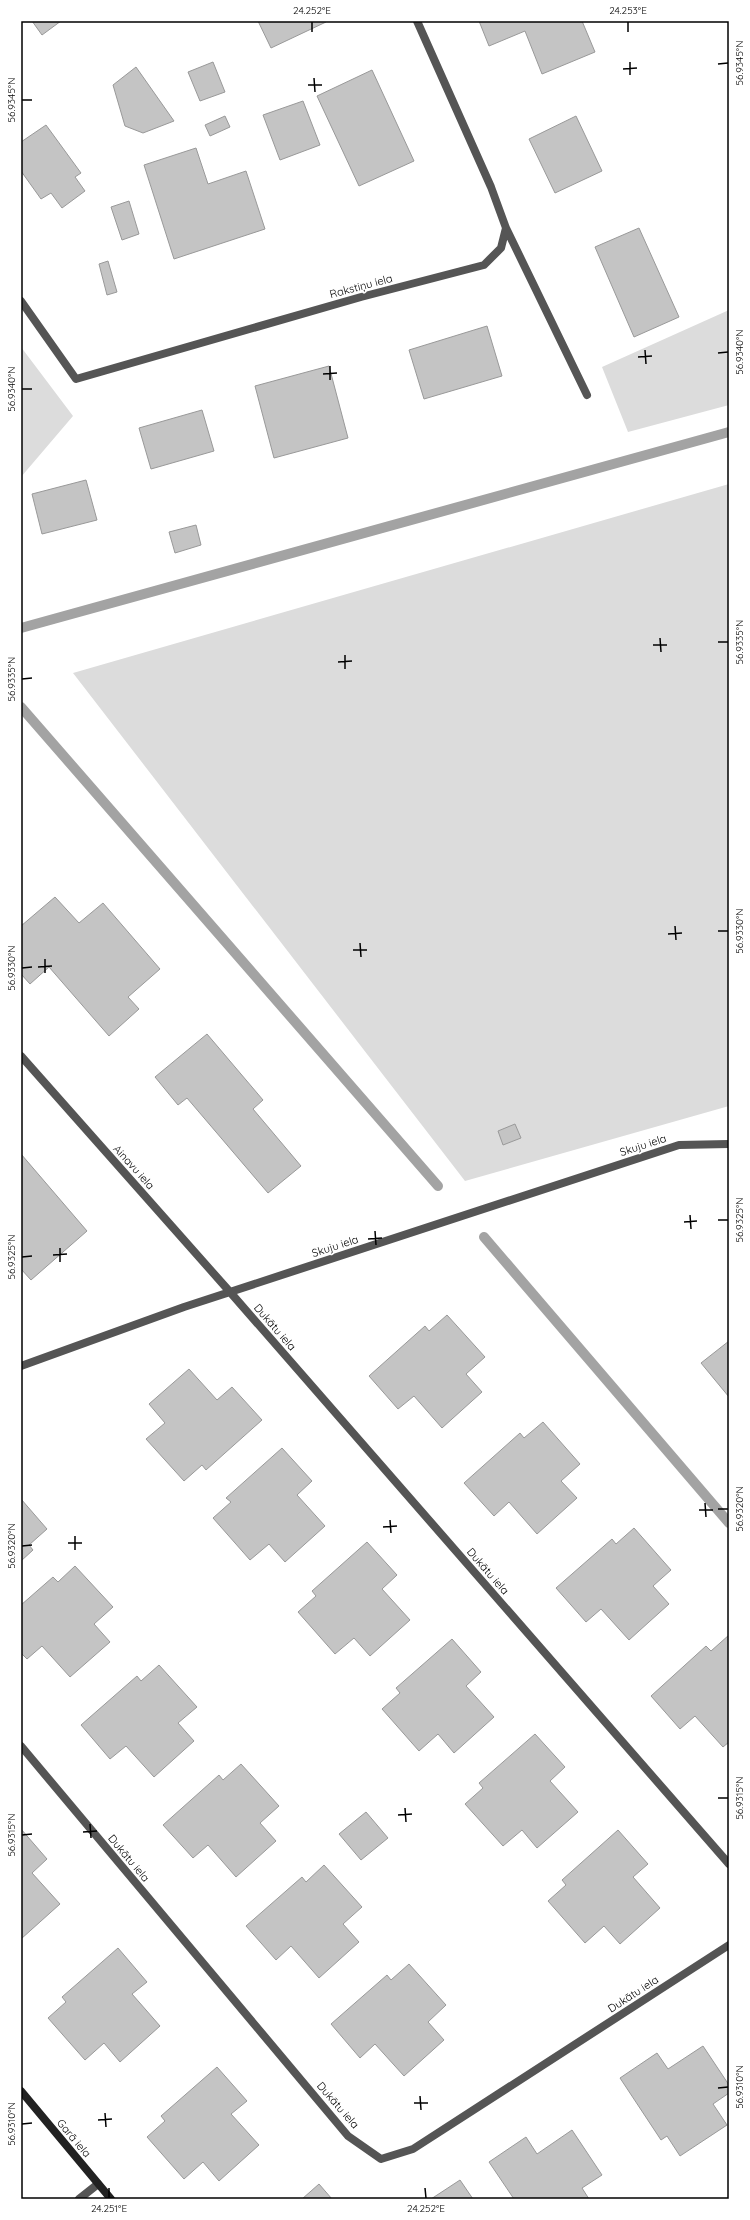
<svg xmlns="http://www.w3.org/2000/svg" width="750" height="2220" font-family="Quicksand,sans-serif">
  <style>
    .green { fill: #dcdcdc }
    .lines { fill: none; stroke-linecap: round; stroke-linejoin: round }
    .stream { stroke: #a3a3a3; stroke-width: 10 }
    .building { fill: #c4c4c4; stroke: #999 }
    .street { stroke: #555; stroke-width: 8 }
    .secondary { stroke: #222; stroke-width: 8 }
    .ticks { fill: none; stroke: #000; stroke-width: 1.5 }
    .labels { text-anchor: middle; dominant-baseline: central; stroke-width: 3.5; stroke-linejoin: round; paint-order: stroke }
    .street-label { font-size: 11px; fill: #000; stroke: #fff }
    .neatline { fill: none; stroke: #000; stroke-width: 1.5 }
    .ticks-label { font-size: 10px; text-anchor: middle; fill: #000 }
  </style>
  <rect width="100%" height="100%" fill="#fff"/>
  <path class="green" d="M729 310V405L628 432 602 367Z
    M21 347 73 416 21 477Z
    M729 484V1106L465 1181 73 673Z"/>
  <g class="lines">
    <path class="stream" d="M21 628 729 432
      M21 707 438 1186
      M484 1237 729 1523"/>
  </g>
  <path class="building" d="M32 21H61L42 35Z
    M258 21H326V22L271 48Z
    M479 21H582L595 52 542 74 525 31 489 46Z
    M213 62 225 92 200 101 188 72Z
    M136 67 174 121 143 133 125 126 113 85Z
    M372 70 414 161 359 186 317 96Z
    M303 101 320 145 280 160 263 115Z
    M225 116 230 127 210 136 205 125Z
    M576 116 602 171 555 193 529 139Z
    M46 125 81 173 75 177 85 191 62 208 51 193 41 199 21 171V142Z
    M196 148 208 184 246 171 265 229 174 259 144 165Z
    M129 201 139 234 122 240 111 207Z
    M639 228 679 317 634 337 595 247Z
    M108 261 117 292 107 295 99 264Z
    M487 326 502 376 424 399 409 350Z
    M329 366 348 438 274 458 255 386Z
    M202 410 214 451 151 469 139 428Z
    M86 480 97 520 42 534 32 494Z
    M196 525 201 545 175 553 169 532Z
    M55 897 79 923 103 903 160 969 128 997 139 1009 109 1036 49 967 30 984 21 974V926Z
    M207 1034 263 1100 253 1109 301 1166 268 1193 187 1098 178 1105 155 1077Z
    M515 1124 521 1138 503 1145 498 1131Z
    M21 1154 87 1231 31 1280 21 1269Z
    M447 1315 485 1357 466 1374 482 1392 442 1428 414 1396 398 1409 369 1376 425 1326 429 1331Z
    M729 1341V1397L701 1363Z
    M189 1369 217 1400 232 1387 262 1420 206 1470 202 1465 184 1481 146 1439 165 1423 149 1404Z
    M543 1422 580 1464 561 1481 577 1498 537 1534 509 1502 494 1516 464 1483 520 1433 524 1438Z
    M282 1448 312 1481 297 1495 325 1526 285 1562 269 1544 250 1560 213 1518 231 1502 226 1498Z
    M21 1499 47 1529 29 1545 33 1550 21 1561Z
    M634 1528 671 1570 653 1586 669 1604 629 1640 601 1609 586 1622 556 1588 612 1539 616 1544Z
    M367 1542 397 1575 382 1589 410 1620 370 1656 354 1638 335 1654 298 1612 316 1596 312 1591Z
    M75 1566 113 1607 94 1624 110 1642 70 1677 42 1646 27 1659 21 1653V1605L53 1577 58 1582Z
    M729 1635V1742L723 1747 695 1716 680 1729 651 1696 706 1646 711 1651Z
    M452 1639 481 1672 466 1686 494 1717 454 1753 438 1734 419 1751 382 1709 400 1693 396 1688Z
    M159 1665 197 1707 178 1723 194 1741 154 1777 126 1746 110 1759 81 1725 137 1676 141 1681Z
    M535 1734 565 1767 550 1781 578 1812 537 1848 522 1830 503 1846 465 1804 483 1788 479 1783Z
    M241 1764 279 1806 260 1823 276 1841 236 1877 208 1845 193 1858 163 1825 219 1775 223 1780Z
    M366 1812 388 1838 361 1860 339 1834Z
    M21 1829 47 1859 32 1873 60 1904 21 1939Z
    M618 1830 648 1864 633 1877 660 1908 620 1944 604 1926 585 1943 548 1901 566 1885 562 1880Z
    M324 1865 362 1907 343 1924 359 1942 319 1978 291 1946 276 1960 246 1926 302 1877 306 1882Z
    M118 1948 147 1982 132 1994 160 2026 120 2062 104 2043 85 2060 48 2018 66 2002 62 1997Z
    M409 1964 446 2005 428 2022 444 2040 404 2076 375 2044 360 2058 331 2024 387 1975 391 1980Z
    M703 2046 729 2085V2093L713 2104 727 2125 680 2156 667 2136 661 2140 620 2078 657 2053 668 2069Z
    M217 2067 247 2101 231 2114 259 2145 219 2181 203 2162 184 2179 147 2137 165 2121 161 2116Z
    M572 2130 602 2175 582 2188 589 2199H514L489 2162 526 2137 537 2154Z
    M460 2180 473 2199H431Z
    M319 2184 332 2199H302Z"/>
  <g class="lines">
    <path class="street" d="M506 228 587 395
      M21 301 76 379 361 297 484 265 501 248 506 228 491 187 417 21
      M21 1056 230 1292 729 1864
      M21 1366 184 1307 679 1145 729 1144
      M21 1746 348 2136 381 2159 413 2149 729 1945
      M79 2199 98 2184"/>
    <path class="secondary" d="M21 2091 111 2199"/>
  </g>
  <path class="ticks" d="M312 22V32M628 22V32M630 62V75M718 64 728 63M623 69 637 68M314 78 315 92M308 85H322M22 100H32M645 350 646 364M718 353 728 352M638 357 652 356M330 366V380M323 374 337 373M22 389H32M660 638 661 652M718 642H728M653 645H667M345 655V669M338 662 352 661M22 679 32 678M675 926 676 940M718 931H728M668 934 682 933M360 943 361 957M353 950H367M45 959V973M38 967 52 966M22 968 32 967M690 1215 691 1229M718 1220H728M684 1222 697 1221M375 1231 376 1245M368 1239 382 1238M60 1248V1262M53 1255 67 1254M22 1257 32 1256M705 1503 706 1517M718 1509H728M699 1510H713M390 1520 391 1533M383 1527 397 1526M75 1536V1550M68 1543H82M22 1546 32 1545M718 1798H728M405 1808 406 1822M398 1815 412 1814M90 1824 91 1838M83 1832 97 1831M22 1835 32 1834M718 2088 728 2087M420 2096 421 2110M414 2103H428M105 2113 106 2127M98 2120 112 2119M22 2124 32 2123M109 2188V2198M425 2188 426 2198"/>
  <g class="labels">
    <g class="street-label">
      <text transform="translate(361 286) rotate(-15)">Rakstiņu iela</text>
      <text transform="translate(643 1145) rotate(-18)">Skuju iela</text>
      <text transform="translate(134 1167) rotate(48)">Ainavu iela</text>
      <text transform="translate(335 1246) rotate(-18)">Skuju iela</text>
      <text transform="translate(275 1327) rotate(49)">Dukātu iela</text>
      <text transform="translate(488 1571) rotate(49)">Dukātu iela</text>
      <text transform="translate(129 1858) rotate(50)">Dukātu iela</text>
      <text transform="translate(633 1994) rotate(-33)">Dukātu iela</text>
      <text transform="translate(338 2105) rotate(49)">Dukātu iela</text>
      <text transform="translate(74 2138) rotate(50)">Garā iela</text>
    </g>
  </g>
  <rect width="750" height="2220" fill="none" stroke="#ffffff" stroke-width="44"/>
  <rect x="22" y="22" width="706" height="2176" class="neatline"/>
  <g class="ticks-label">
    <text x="312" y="14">24.252°E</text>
    <text x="628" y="14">24.253°E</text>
    <text transform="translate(739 63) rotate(-90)" y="4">56.9345°N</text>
    <text transform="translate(11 100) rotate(-90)" y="4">56.9345°N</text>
    <text transform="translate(739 352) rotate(-90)" y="4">56.9340°N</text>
    <text transform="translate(11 389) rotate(-90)" y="4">56.9340°N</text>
    <text transform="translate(739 642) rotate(-90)" y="4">56.9335°N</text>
    <text transform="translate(11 679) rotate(-90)" y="4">56.9335°N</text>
    <text transform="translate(739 931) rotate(-90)" y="4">56.9330°N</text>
    <text transform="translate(11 968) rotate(-90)" y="4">56.9330°N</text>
    <text transform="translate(739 1220) rotate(-90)" y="4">56.9325°N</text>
    <text transform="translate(11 1257) rotate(-90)" y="4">56.9325°N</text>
    <text transform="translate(739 1509) rotate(-90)" y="4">56.9320°N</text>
    <text transform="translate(11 1546) rotate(-90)" y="4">56.9320°N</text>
    <text transform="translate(739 1798) rotate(-90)" y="4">56.9315°N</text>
    <text transform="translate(11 1835) rotate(-90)" y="4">56.9315°N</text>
    <text transform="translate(739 2087) rotate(-90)" y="4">56.9310°N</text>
    <text transform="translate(11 2124) rotate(-90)" y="4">56.9310°N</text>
    <text x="109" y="2212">24.251°E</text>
    <text x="426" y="2212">24.252°E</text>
  </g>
</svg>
